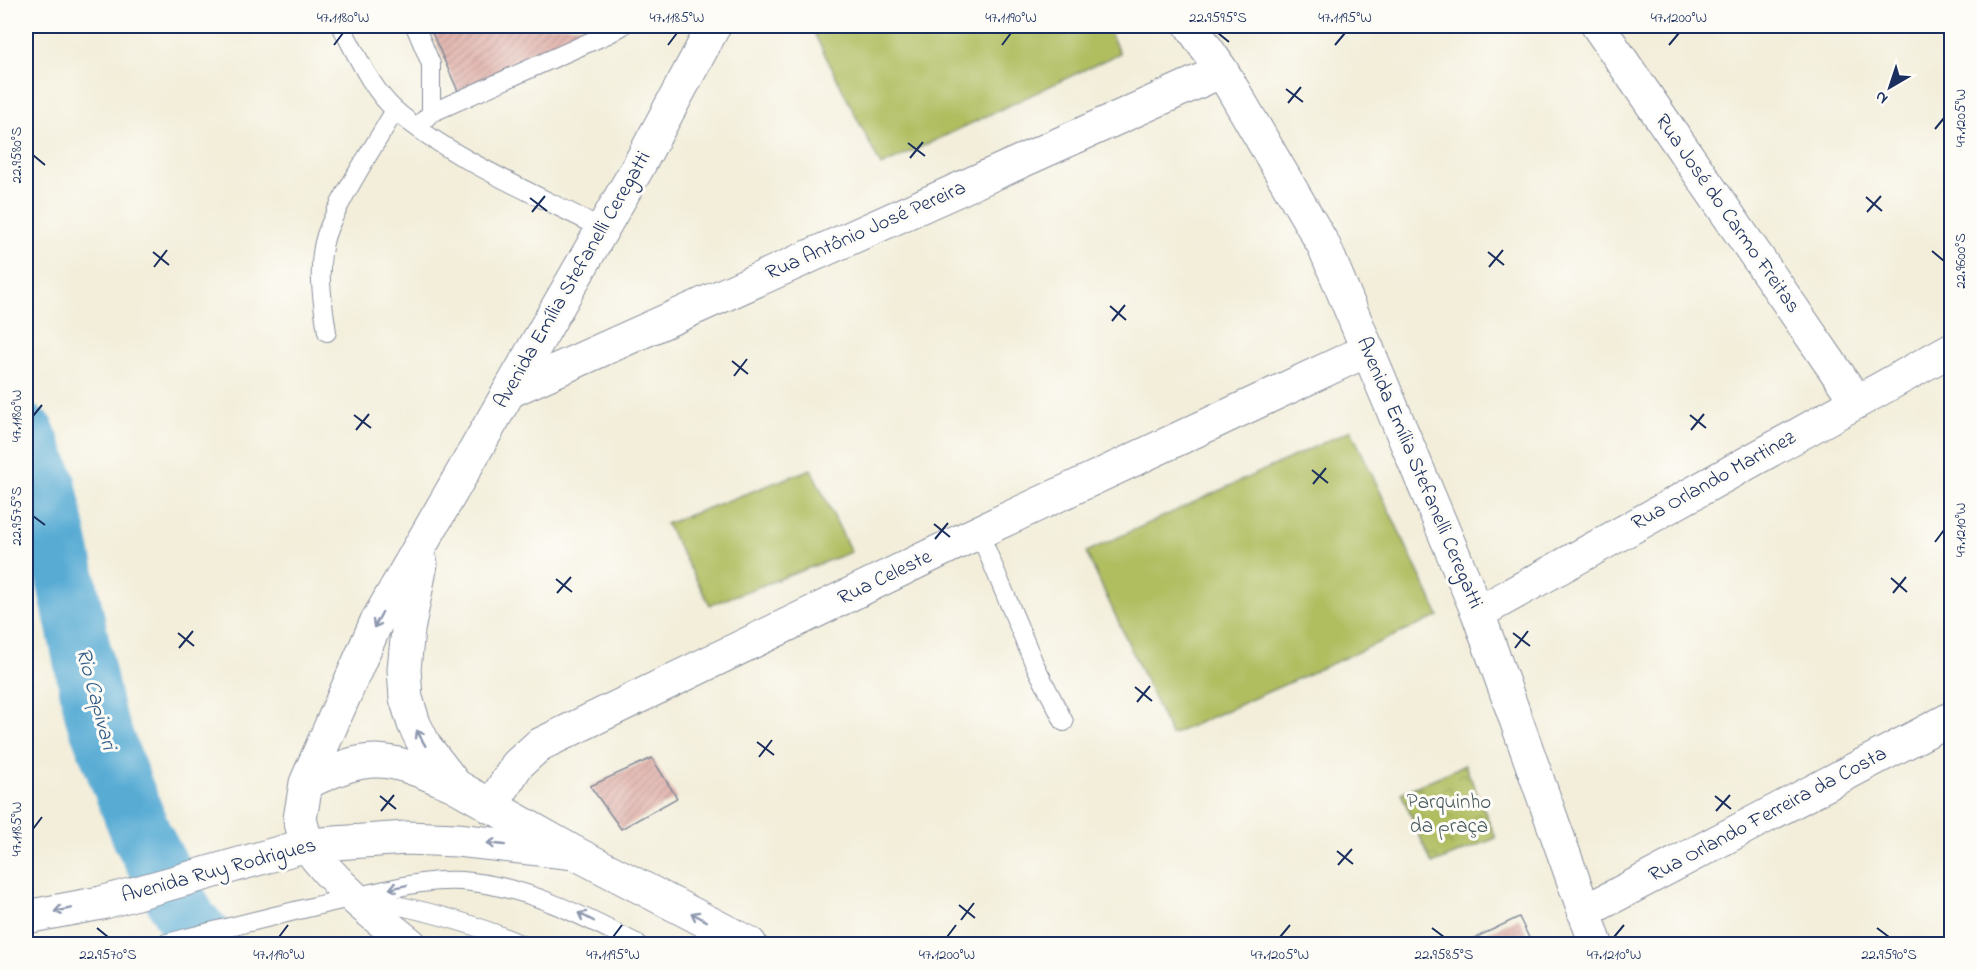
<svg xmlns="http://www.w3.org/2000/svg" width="1977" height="970" font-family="'Indie Flower',sans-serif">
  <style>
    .grass { fill: #b0be60; stroke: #66765f; stroke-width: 1.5 }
    .park { fill: url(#park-crowns); stroke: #66765f; stroke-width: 1.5 }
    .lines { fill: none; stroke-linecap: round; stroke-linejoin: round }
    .river { stroke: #58acd4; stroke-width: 60 }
    .building { fill: url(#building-hatch) }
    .service-casing { stroke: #878e9c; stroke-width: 20 }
    .minor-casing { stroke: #878e9c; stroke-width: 35 }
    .tertiary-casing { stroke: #878e9c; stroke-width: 35 }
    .primary-casing { stroke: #878e9c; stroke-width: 35 }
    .service { stroke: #fff; stroke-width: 18 }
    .minor { stroke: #fff; stroke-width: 33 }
    .tertiary { stroke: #fff; stroke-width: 33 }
    .primary { stroke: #fff; stroke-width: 33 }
    .oneway { stroke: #8d97ae }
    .ticks { fill: none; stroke: #1b2f5e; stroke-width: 2 }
    .labels { text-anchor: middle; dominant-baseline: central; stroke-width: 6; stroke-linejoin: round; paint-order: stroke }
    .street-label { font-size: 21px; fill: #1b2f5e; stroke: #fdfcf7 }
    .park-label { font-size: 21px; fill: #485a5f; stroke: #fdfcf7 }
    .water-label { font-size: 22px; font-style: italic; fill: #305b87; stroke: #fdfcf7 }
    .neatline { fill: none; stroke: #1b2f5e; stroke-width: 2 }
    .ticks-label { font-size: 15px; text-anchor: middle; fill: #1b2f5e }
  </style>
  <defs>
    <pattern id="park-crowns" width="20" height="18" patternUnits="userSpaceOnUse" patternTransform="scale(1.5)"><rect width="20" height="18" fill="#b0be60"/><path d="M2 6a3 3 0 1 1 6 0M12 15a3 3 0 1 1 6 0" fill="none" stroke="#8e9b52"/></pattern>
    <pattern id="building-hatch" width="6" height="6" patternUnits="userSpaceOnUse" patternTransform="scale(1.5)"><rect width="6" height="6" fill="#deaaa3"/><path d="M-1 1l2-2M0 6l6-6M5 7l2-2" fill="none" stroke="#b38b88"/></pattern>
  </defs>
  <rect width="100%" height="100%" fill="#fdfcf7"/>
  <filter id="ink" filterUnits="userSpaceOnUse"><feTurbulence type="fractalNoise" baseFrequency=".0167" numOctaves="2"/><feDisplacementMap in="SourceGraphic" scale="12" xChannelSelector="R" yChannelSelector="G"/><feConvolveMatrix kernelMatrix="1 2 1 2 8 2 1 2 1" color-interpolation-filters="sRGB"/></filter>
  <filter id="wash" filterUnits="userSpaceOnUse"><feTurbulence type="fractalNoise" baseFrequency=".008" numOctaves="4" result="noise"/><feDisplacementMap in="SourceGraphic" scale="24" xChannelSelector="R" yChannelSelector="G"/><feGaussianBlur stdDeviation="1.35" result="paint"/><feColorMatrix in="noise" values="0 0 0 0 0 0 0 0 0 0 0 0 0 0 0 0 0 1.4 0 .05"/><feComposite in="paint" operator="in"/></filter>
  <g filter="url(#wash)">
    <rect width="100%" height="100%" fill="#f3eeda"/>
    <path class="grass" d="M826 26H1106L1120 53 881 166 813 31Z
      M1351 430 1439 616 1171 735 1086 552Z
      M811 469 851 552 710 605 666 524Z"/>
    <path class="park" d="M1465 765 1496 838 1432 864 1401 793Z"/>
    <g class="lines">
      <path class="river" d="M26 435 46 484 95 716 142 836 188 922 209 944"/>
    </g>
    <g id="blocks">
      <path class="building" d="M429 26H595L597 30 458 91Z
        M652 758 677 798 621 829 590 786Z
        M1519 917 1532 944H1462Z"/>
    </g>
  </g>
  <g filter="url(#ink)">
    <use href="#blocks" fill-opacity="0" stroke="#878e9c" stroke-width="1.5"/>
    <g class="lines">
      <g class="service-casing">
        <path id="service" d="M341 26C356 53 371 89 395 110 449 158 538 195 603 229
          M415 26 431 64V113L423 121
          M431 113 610 33 622 26
          M327 332C322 299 315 259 329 227 345 189 374 147 395 110
          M979 532 1034 663 1064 722
          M362 899C418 908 469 921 520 944
          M163 944C226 928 288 912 350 898 391 889 429 877 472 882 532 889 585 917 638 944"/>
      </g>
      <g class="minor-casing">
        <path id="minor" d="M1191 26 1222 71 1324 246 1478 613 1596 944
          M1598 26 1857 402
          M510 391 1222 71
          M1478 613 1952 349
          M491 807 517 765 539 745 979 532 1368 350
          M1584 912 1952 718"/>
      </g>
      <g class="tertiary-casing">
        <path id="tertiary" d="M421 564 408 630 404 669 406 698 414 724 425 746 456 786 575 853
          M306 783C372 751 387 756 454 785
          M307 845 300 819 306 783 376 623 638 167 714 26"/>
      </g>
      <g class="primary-casing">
        <path id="primary" d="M307 845C335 885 372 914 410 944
          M26 917 101 903 307 845 406 838 457 840 575 853 750 944"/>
      </g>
      <use href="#service" class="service"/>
      <use href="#minor" class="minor"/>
      <use href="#tertiary" class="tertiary"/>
      <use href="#primary" class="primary"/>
    </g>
    <defs><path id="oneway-shaft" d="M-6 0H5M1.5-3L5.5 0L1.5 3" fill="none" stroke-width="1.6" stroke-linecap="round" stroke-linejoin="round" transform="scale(1.5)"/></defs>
    <g class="oneway">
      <use href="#oneway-shaft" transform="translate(378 620) rotate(118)"/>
      <use href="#oneway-shaft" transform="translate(421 738) rotate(-119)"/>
      <use href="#oneway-shaft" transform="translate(496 844) rotate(-174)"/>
      <use href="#oneway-shaft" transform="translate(398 887) rotate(168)"/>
      <use href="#oneway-shaft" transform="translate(63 910) rotate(169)"/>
      <use href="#oneway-shaft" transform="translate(586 917) rotate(-152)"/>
      <use href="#oneway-shaft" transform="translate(699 917) rotate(-152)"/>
    </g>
  </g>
  <path class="ticks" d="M1218 33 1229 42M334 45 343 33M668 45 677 33M1002 45 1011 33M1335 45 1345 33M1669 45 1679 33M1286 89 1303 102M1288 103 1301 87M1935 129 1944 118M908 143 925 156M33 155 45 165M910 158 923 142M1866 197 1882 211M530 198 547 211M532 212 545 196M1867 212 1881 196M1932 251 1944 261M153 252 169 265M1488 252 1504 265M154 267 167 250M1489 267 1503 250M1110 306 1126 320M1112 321 1125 305M732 361 748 374M734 376 747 359M354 415 371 428M1690 415 1706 428M33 416 42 405M356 430 369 414M1691 430 1704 414M1312 470 1328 483M1313 484 1326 468M33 516 45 525M934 524 950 537M935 539 948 523M1935 542 1944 530M1891 578 1907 592M556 579 572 592M557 593 571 577M1893 593 1906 577M178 633 194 646M1513 633 1530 646M179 648 193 631M1515 648 1528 631M1135 687 1152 701M1137 702 1150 686M757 742 774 755M759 757 772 740M380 796 396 809M1715 796 1731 809M381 811 394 795M1716 811 1730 795M33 829 42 817M1337 851 1353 864M1338 865 1352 849M959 905 975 918M961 920 974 903M97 928 108 937M1432 928 1444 937M1877 928 1889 937M279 937 288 925M613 937 622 925M947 937 956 925M1280 937 1290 925M1614 937 1624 925"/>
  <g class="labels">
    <g class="street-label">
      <text transform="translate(1727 214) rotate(55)">Rua José do Carmo Freitas</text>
      <text transform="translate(866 231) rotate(-24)">Rua Antônio José Pereira</text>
      <text transform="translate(573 280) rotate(-60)">Avenida Emília Stefanelli Ceregatti</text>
      <text transform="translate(1419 473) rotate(67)">Avenida Emília Stefanelli Ceregatti</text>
      <text transform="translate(1714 481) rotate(-29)">Rua Orlando Martinez</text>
      <text transform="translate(885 578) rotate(-26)">Rua Celeste</text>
      <text transform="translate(1768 815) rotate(-28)">Rua Orlando Ferreira da Costa</text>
      <text transform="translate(219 871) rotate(-15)">Avenida Ruy Rodrigues</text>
    </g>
    <g class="park-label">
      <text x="1449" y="803">Parquinho<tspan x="1449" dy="24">da praça</tspan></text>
    </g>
    <g class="water-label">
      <text transform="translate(95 699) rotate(75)">Rio Capivari</text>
    </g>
  </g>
  <rect width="1977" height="970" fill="none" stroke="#fdfcf7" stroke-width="66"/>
  <g transform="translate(1890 87) rotate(219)" stroke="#fdfcf7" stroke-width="4.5" paint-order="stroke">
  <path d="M0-4.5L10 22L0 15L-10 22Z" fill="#1b2f5e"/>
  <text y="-9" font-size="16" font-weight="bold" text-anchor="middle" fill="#1b2f5e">N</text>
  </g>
  <rect x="33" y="33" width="1911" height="904" class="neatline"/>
  <g class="ticks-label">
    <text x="343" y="22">47.1180°W</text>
    <text x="677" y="22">47.1185°W</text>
    <text x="1011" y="22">47.1190°W</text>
    <text x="1218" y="22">22.9595°S</text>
    <text x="1345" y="22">47.1195°W</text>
    <text x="1679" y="22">47.1200°W</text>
    <text transform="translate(1960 118) rotate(-90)" y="5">47.1205°W</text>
    <text transform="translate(16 155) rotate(-90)" y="5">22.9580°S</text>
    <text transform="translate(1960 261) rotate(-90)" y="5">22.9600°S</text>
    <text transform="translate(16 416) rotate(-90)" y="5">47.1180°W</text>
    <text transform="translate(16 516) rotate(-90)" y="5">22.9575°S</text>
    <text transform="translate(1960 530) rotate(-90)" y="5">47.1210°W</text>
    <text transform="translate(16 829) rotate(-90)" y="5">47.1185°W</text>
    <text x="108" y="959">22.9570°S</text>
    <text x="279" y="959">47.1190°W</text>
    <text x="613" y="959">47.1195°W</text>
    <text x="947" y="959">47.1200°W</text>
    <text x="1280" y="959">47.1205°W</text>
    <text x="1444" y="959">22.9585°S</text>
    <text x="1614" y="959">47.1210°W</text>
    <text x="1889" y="959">22.9590°S</text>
  </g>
</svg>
